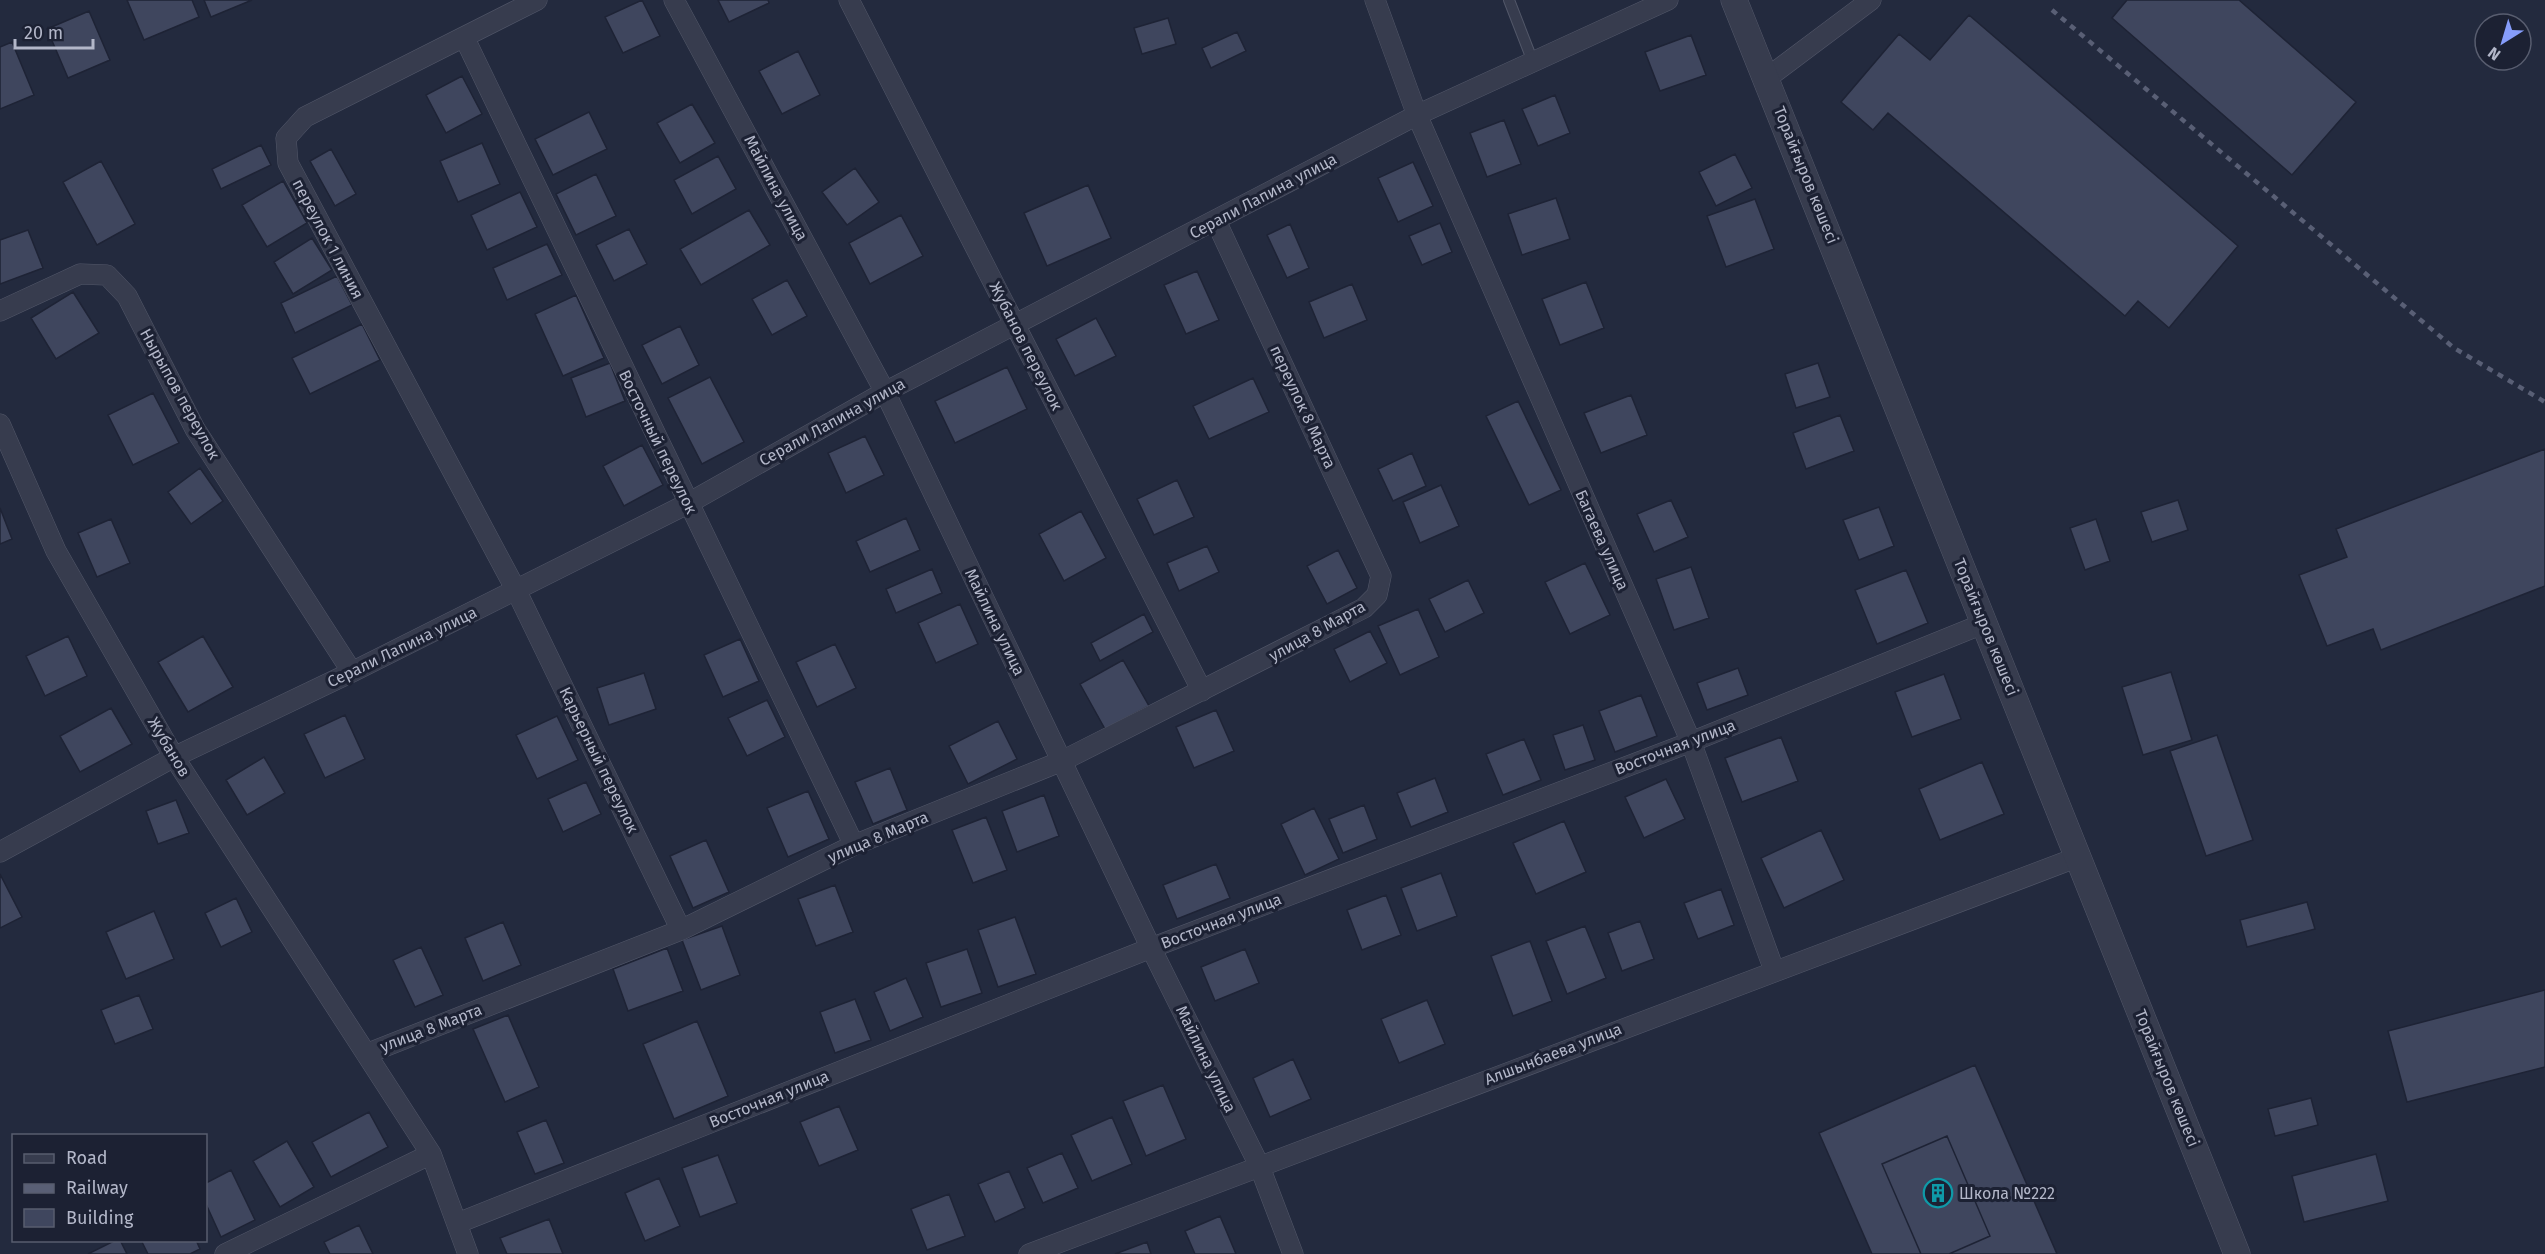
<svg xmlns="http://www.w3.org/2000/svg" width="2545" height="1254" font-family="'Fira Sans',sans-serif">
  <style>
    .building { fill: #3f465e; stroke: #1e2335; stroke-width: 1.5 }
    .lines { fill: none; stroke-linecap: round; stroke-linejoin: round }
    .service-casing { stroke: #525769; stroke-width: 12 }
    .minor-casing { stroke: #525769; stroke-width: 21 }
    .tertiary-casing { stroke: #525769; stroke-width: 27 }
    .service { stroke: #373c4e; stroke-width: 10 }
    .minor { stroke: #373c4e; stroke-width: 20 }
    .tertiary { stroke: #373c4e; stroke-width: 26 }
    .rail { stroke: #595f75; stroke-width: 4.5; stroke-dasharray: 6 6; stroke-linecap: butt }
    .labels { text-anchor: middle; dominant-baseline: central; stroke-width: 6; stroke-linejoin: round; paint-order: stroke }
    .street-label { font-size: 16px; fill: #b3b7c9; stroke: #1c2133 }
    .poi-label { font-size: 16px; fill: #b3b7c9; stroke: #1c2133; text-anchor: start }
  </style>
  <rect width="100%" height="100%" fill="#232a3e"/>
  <path class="building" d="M127 0H192L199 17 144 40Z
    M204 0H252L211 17Z
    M642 0 660 36 623 53 605 17Z
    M718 0H768L769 3 729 22Z
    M2127 0H2239L2356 102 2292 175 2112 18Z
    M89 11 110 60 68 78 47 29Z
    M1969 15 2238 246 2169 328 2138 301 2125 316 1888 113 1873 130 1841 102 1899 34 1930 60Z
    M1168 18 1176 44 1142 54 1134 28Z
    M1237 32 1246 51 1211 68 1202 48Z
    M1691 35 1706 75 1660 91 1645 52Z
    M12 42 34 95 0 109V47Z
    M798 51 820 95 782 114 759 71Z
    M462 76 482 114 446 133 426 95Z
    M1555 95 1570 133 1538 146 1522 109Z
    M692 104 715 143 680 163 657 123Z
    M589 112 607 149 553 175 535 139Z
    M1504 120 1521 164 1487 177 1470 133Z
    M482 143 500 184 458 202 440 161Z
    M261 145 271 165 221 189 212 169Z
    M331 149 356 194 335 206 310 161Z
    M1735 154 1752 188 1716 206 1699 172Z
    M718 156 736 189 692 214 674 180Z
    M101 161 135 224 97 245 63 182Z
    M1413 162 1433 206 1398 222 1378 178Z
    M855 168 879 202 847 225 822 192Z
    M596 174 616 216 576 235 556 194Z
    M283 181 307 223 267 247 242 205Z
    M1088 185 1111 238 1047 266 1024 213Z
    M520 192 537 227 487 250 471 215Z
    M1556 198 1570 239 1522 255 1508 214Z
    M1755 199 1774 249 1726 267 1707 216Z
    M749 210 770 245 701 285 680 249Z
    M901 215 923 256 870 284 849 243Z
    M1440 223 1452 252 1422 265 1409 236Z
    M1290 224 1309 268 1287 278 1267 235Z
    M629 229 647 264 614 281 596 245Z
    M28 230 43 268 0 284V240Z
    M312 238 332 270 293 294 274 262Z
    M547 244 562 275 507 300 493 268Z
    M1197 271 1219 320 1186 334 1164 285Z
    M337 276 352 305 295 333 281 303Z
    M787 280 807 316 772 335 752 299Z
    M1586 282 1604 328 1560 345 1542 299Z
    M1352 284 1367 320 1324 338 1309 302Z
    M73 292 99 333 56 359 31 318Z
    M576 295 604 358 563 376 535 314Z
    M1096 318 1116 356 1075 376 1056 339Z
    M362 324 380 360 310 394 292 358Z
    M680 326 699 365 662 384 642 345Z
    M610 363 625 401 586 417 571 378Z
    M1818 363 1830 397 1796 408 1785 374Z
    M1007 367 1027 409 955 443 935 401Z
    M710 377 744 442 702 464 668 398Z
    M1253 378 1269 412 1209 439 1193 406Z
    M153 393 179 443 133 465 108 415Z
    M1631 395 1647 435 1601 453 1584 413Z
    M1518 401 1561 490 1529 505 1486 416Z
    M1840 415 1854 451 1806 469 1793 433Z
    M865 436 884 475 846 493 828 453Z
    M642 445 663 485 624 506 603 466Z
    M2545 449V586L2381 650 2373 629 2327 646 2299 575 2347 557 2336 529Z
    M1412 453 1426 486 1393 501 1378 469Z
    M200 468 223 501 191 524 168 492Z
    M1177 480 1194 517 1154 535 1137 499Z
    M1441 485 1459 526 1420 543 1403 502Z
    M1671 500 1688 537 1654 552 1637 514Z
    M2178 500 2188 530 2152 542 2141 512Z
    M1879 507 1894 546 1859 560 1843 520Z
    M0 508 12 539 0 544Z
    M1081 511 1106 558 1064 581 1039 534Z
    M906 518 920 550 870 572 856 541Z
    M111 519 130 563 97 577 78 533Z
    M2096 519 2110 561 2085 570 2070 528Z
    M1207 546 1219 572 1179 591 1167 563Z
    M1338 550 1357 588 1327 604 1307 566Z
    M1585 563 1610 615 1570 634 1545 582Z
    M1691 567 1709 618 1674 630 1656 579Z
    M932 569 942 593 896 613 886 589Z
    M1906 570 1928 623 1877 644 1855 590Z
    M1468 580 1484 613 1445 632 1429 599Z
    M960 604 978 644 936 663 918 623Z
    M1418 609 1439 657 1400 675 1378 626Z
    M1144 614 1153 632 1100 661 1091 643Z
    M1370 631 1387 663 1350 682 1334 649Z
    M68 636 87 676 45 696 26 656Z
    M203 636 233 687 188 712 158 662Z
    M740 639 759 681 723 697 704 655Z
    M835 644 856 688 817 707 796 662Z
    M1123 660 1149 706 1105 729 1080 684Z
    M1738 668 1748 695 1707 710 1697 683Z
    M2171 672 2192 740 2143 755 2122 687Z
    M644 673 656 709 609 725 597 688Z
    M1944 674 1961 719 1912 737 1895 692Z
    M1641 695 1657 736 1615 752 1599 711Z
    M767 700 785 737 747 756 728 718Z
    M111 708 132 744 80 772 60 736Z
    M1216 710 1234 751 1194 768 1176 727Z
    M345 715 365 759 325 778 304 734Z
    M557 716 578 760 537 779 516 735Z
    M998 721 1017 759 968 784 949 746Z
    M1583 725 1595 760 1565 770 1553 735Z
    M2217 735 2253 840 2206 856 2170 751Z
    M1781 737 1798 781 1742 802 1725 758Z
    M1524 739 1541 780 1503 795 1486 754Z
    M264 757 285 793 247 815 226 780Z
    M1982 762 2004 814 1940 840 1919 789Z
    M890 768 907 810 873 824 855 782Z
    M1435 778 1448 812 1411 827 1397 793Z
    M1666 779 1685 819 1644 838 1625 797Z
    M586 782 601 814 563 832 548 799Z
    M808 791 829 839 788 857 767 808Z
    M1044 795 1059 836 1017 852 1002 811Z
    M176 800 189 833 158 844 146 811Z
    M1364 805 1377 839 1343 853 1329 819Z
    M1314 808 1339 859 1305 875 1281 824Z
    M986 817 1007 870 973 883 952 830Z
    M1564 821 1586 872 1536 894 1513 843Z
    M1821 830 1844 880 1784 908 1761 858Z
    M706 840 729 892 693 908 670 856Z
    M1216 864 1230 898 1177 919 1163 885Z
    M1441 873 1457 916 1417 931 1401 888Z
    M0 874 22 917 0 928Z
    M835 885 853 932 816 946 798 899Z
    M1721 889 1734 925 1698 939 1684 903Z
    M1386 895 1401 935 1362 950 1347 910Z
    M236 898 252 932 221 947 205 913Z
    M2307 902 2315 929 2247 947 2240 920Z
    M154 911 174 959 126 979 106 932Z
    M1015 917 1036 974 998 987 978 930Z
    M1640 921 1654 959 1622 971 1608 933Z
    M503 922 521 965 483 981 465 938Z
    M722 926 740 975 701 990 682 940Z
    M1585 926 1606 978 1567 994 1546 941Z
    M1530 941 1552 1001 1513 1016 1491 956Z
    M421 947 443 995 415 1007 393 960Z
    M667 948 683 991 628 1011 613 969Z
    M967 949 982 993 941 1007 926 963Z
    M1245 949 1259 983 1215 1001 1201 967Z
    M906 978 923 1017 890 1031 874 992Z
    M2545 990V1067L2407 1102 2388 1031Z
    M139 995 153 1029 115 1044 101 1010Z
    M855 999 871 1040 835 1053 820 1012Z
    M1427 1000 1445 1044 1399 1063 1381 1019Z
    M508 1015 539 1087 505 1102 473 1029Z
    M697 1021 728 1096 674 1119 643 1044Z
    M1293 1059 1311 1099 1270 1117 1253 1078Z
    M1975 1065 2057 1254H1872L1819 1133Z
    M1163 1085 1186 1139 1146 1156 1123 1101Z
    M2311 1098 2318 1125 2275 1136 2268 1109Z
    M839 1106 858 1150 819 1166 800 1122Z
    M369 1112 388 1147 331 1177 312 1142Z
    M1112 1117 1132 1164 1092 1181 1071 1135Z
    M546 1120 564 1163 535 1174 517 1132Z
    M1947 1136 1990 1236 1949 1254H1921L1882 1164Z
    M287 1141 314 1187 280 1207 253 1161Z
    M1062 1153 1078 1188 1043 1203 1027 1168Z
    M2376 1154 2388 1201 2304 1222 2292 1176Z
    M718 1155 737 1203 700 1217 682 1168Z
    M231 1170 255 1220 221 1237 206 1204V1183Z
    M1009 1171 1025 1208 995 1222 978 1184Z
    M659 1178 680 1226 645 1241 625 1193Z
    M949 1194 965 1236 927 1250 911 1209Z
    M1220 1216 1236 1254H1195L1185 1231Z
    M549 1219 563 1254H507L500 1238Z
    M359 1225 373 1254H330L324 1242Z
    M116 1240H120L127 1254H88Z
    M141 1240H196L200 1249 190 1254H148Z
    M1147 1242 1151 1254H1115Z"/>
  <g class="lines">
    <g class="service-casing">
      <path id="service" d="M1509 0 1533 62"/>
    </g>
    <g class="minor-casing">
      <path id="minor" d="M537 0 305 117 286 138 288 163 516 590 681 930
        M674 0 885 392 1151 948 1259 1165 1293 1254
        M849 0 1202 691
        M1375 0 1417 115 1691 742 1774 970
        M464 37 854 845
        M1767 78 1871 0
        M0 311 80 274 107 275 127 296 195 429 352 672
        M0 424 56 551 174 757 431 1154 468 1254
        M0 852 174 757 352 672 687 504 885 392 1417 115 1668 0
        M366 1054 681 930 854 845 1062 761 1364 608 1377 595 1381 576 1216 221
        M458 1223 1151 948 1691 742 1985 623
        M225 1254 431 1154
        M1029 1254 2078 857"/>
    </g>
    <g class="tertiary-casing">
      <path id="tertiary" d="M1734 0 2237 1254"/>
    </g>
    <use href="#service" class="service"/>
    <use href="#minor" class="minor"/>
    <use href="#tertiary" class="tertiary"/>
    <path class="rail" d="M2052 10 2454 348 2545 402"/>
  </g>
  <defs>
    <g id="building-ring" transform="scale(1.5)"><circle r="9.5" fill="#1c2133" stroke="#0f9aa8" stroke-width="1.5"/><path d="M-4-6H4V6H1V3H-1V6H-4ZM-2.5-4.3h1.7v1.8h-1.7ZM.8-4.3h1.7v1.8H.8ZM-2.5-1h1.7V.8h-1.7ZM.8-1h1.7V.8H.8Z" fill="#0f9aa8"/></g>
  </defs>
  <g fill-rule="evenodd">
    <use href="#building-ring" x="1938" y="1193"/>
  </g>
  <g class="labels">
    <g class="street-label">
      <text transform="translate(1806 175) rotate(68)">Торайғыров көшесі</text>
      <text transform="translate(776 188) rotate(62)">Майлина улица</text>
      <text transform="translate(1263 196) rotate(-28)">Серали Лапина улица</text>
      <text transform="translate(328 239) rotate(62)">переулок 1 линия</text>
      <text transform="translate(1026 346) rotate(63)">Жубанов переулок</text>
      <text transform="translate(180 394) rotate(61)">Нырыпов переулок</text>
      <text transform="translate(1303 407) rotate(65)">переулок 8 Марта</text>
      <text transform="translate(832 422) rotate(-29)">Серали Лапина улица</text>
      <text transform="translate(658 442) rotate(64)">Восточный переулок</text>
      <text transform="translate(1602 540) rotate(66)">Багаева улица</text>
      <text transform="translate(995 622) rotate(64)">Майлина улица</text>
      <text transform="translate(1986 627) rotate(68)">Торайғыров көшесі</text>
      <text transform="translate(1317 631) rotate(-29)">улица 8 Марта</text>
      <text transform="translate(402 647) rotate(-26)">Серали Лапина улица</text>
      <text transform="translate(169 747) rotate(59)">Жубанов</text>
      <text transform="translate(1675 747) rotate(-21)">Восточная улица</text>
      <text transform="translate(599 760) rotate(64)">Карьерный переулок</text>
      <text transform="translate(878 837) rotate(-23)">улица 8 Марта</text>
      <text transform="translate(1221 921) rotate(-21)">Восточная улица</text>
      <text transform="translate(431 1028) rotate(-21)">улица 8 Марта</text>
      <text transform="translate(1553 1054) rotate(-21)">Алшынбаева улица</text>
      <text transform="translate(1206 1059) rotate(64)">Майлина улица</text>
      <text transform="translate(2167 1078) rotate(68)">Торайғыров көшесі</text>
      <text transform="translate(769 1099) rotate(-22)">Восточная улица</text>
    </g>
    <g class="poi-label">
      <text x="1959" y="1193">Школа №222</text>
    </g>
  </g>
  <rect x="12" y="1134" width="195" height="108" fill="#1c2133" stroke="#585d6f" stroke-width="1.5"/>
  <rect x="24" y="1154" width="30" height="9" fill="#373c4e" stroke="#585d6f" stroke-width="1.5"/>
  <text x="66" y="1164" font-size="18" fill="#b3b7c9">Road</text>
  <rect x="24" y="1184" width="30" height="9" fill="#595f75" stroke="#585d6f" stroke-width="1.5"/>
  <text x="66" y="1194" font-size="18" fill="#b3b7c9">Railway</text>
  <rect x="24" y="1209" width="30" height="18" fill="#3f465e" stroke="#585d6f" stroke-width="1.5"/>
  <text x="66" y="1224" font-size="18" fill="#b3b7c9">Building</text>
  <g transform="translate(2503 42) rotate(217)"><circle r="28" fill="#1c2133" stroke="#585d6f" stroke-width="1.5"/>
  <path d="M0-4.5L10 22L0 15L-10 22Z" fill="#869dfb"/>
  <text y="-9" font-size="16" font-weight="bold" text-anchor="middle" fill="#b3b7c9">N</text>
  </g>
  <path d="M15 39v9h78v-9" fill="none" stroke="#b3b7c9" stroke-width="3"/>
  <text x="24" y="39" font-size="18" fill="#b3b7c9" stroke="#1c2133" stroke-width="4.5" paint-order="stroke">20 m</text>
</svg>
